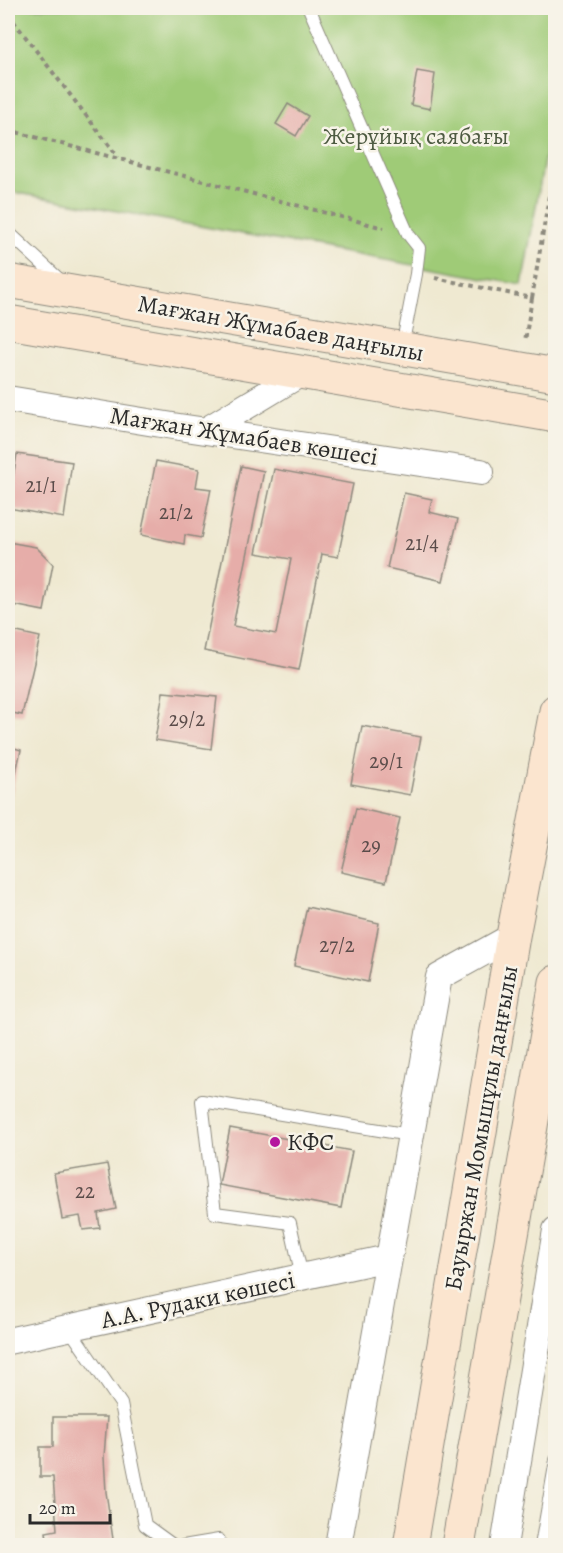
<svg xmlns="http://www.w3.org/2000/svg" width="563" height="1553" font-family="Alegreya,serif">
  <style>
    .green { fill: #9fcb77; stroke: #657b51; stroke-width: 1.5 }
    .building { fill: #e6ada9 }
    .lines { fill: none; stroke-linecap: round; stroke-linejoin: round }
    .lane-casing { stroke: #8d8a7e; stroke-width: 14 }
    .street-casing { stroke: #8d8a7e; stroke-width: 28 }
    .secondary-casing { stroke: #8d8a7e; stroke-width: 35 }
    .path { stroke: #8d8a7e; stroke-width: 4; stroke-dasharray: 4.5 4.5; stroke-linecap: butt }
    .lane { stroke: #fff; stroke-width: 12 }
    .street { stroke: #fff; stroke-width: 26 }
    .secondary { stroke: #fbe5cf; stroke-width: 33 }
    .poi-dot { fill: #b5179e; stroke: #f7f3e8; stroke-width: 2 }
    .labels { text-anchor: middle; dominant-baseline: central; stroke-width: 5; stroke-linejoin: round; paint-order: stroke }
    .number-label { font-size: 21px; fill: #5a4c4a }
    .park-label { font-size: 24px; fill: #4e5b42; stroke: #f7f3e8 }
    .street-label { font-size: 24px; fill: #2b2b2b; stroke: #f7f3e8 }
    .poi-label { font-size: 24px; fill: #2b2b2b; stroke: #f7f3e8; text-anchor: start }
  </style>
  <rect width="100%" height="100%" fill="#f7f3e8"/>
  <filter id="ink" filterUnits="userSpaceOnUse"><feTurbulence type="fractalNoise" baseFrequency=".0167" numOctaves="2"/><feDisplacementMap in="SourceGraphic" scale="12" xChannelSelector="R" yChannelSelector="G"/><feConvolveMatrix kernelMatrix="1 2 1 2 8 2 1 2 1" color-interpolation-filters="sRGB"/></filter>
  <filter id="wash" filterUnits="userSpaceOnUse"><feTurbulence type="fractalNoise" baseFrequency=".008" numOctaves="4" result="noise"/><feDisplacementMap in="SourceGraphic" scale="24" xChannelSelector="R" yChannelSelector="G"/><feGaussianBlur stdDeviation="1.35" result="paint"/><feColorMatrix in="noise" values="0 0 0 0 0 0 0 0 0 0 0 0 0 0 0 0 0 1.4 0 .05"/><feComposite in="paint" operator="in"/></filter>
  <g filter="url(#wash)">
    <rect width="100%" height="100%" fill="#efe9d1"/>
    <path class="green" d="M8 8H555V99L522 285 8 191Z"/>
    <g id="blocks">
      <path class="building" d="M417 71 435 74 430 109 411 105Z
        M288 104 308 116 296 136 276 124Z
        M17 454 72 462 64 518 8 508Z
        M156 461 199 469 196 487 211 489 201 538 185 535 184 544 141 535Z
        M241 466 264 471 233 626 276 634 291 559 256 553 274 469 353 484 338 557 322 554 299 670 204 651Z
        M404 493 432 499 429 512 458 519 443 581 387 568Z
        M8 542 36 547 53 564 44 611 8 604Z
        M8 630 40 637 22 715 8 712Z
        M163 692 217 697 211 749 155 740Z
        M362 726 421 737 410 795 351 784Z
        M8 746 21 750 10 799H8Z
        M356 808 400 818 386 882 341 872Z
        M307 907 379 923 368 982 294 966Z
        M230 1128 352 1151 341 1208 219 1185Z
        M107 1164 116 1209 98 1213 100 1228 83 1230 80 1216 62 1219 54 1173Z
        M53 1417H107L104 1457 106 1492 114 1546H48L46 1532 57 1530 53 1477H40V1447H53Z"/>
    </g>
  </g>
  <g filter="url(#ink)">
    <use href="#blocks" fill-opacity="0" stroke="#8d8a7e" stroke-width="1.5"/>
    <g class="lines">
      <g class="lane-casing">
        <path id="lane" d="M309 8 408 234 419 248 416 274 402 347
          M8 232 62 282
          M302 1277 290 1223 215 1213 202 1101 410 1135
          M69 1328 121 1404 145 1525 174 1546
          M183 1546 219 1540 220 1546
          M541 1546 556 1460"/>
      </g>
      <g class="street-casing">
        <path id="street" d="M8 399 179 427 481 472
          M207 430 303 372
          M8 1341 388 1258
          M338 1546 439 977 513 936
          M504 1546 556 1230"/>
      </g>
      <g class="secondary-casing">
        <path id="secondary" d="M8 281 556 375
          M8 322 556 416
          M410 1546 513 936 556 711
          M458 1546 556 982"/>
      </g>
      <path class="path" d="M8 14 118 157
        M8 130 384 228
        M435 278 532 298 525 341
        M532 298 556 154"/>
      <use href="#lane" class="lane"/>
      <use href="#street" class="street"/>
      <use href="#secondary" class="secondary"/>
    </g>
  </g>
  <circle class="poi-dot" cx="275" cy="1142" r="6"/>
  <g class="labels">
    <g class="number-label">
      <text x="41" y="485">21/1</text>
      <text x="176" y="512">21/2</text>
      <text x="422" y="543">21/4</text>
      <text x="187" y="719">29/2</text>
      <text x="386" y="761">29/1</text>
      <text x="371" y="845">29</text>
      <text x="337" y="945">27/2</text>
      <text x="85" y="1191">22</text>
    </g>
    <g class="park-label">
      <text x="416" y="136">Жерұйық саябағы</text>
    </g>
    <g class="street-label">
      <text transform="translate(281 328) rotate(10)">Мағжан Жұмабаев даңғылы</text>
      <text transform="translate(244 436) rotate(9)">Мағжан Жұмабаев көшесі</text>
      <text transform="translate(481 1128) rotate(-80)">Бауыржан Момышұлы даңғылы</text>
      <text transform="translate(198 1300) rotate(-12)">А.А. Рудаки көшесі</text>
    </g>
    <g class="poi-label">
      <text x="287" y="1142">КФС</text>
    </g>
  </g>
  <rect width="563" height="1553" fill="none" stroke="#f7f3e8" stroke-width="30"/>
  <path d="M30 1514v9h80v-9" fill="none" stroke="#2b2b2b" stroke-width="3"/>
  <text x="39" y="1514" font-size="18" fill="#2b2b2b" stroke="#f7f3e8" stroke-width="4.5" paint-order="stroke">20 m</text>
</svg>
